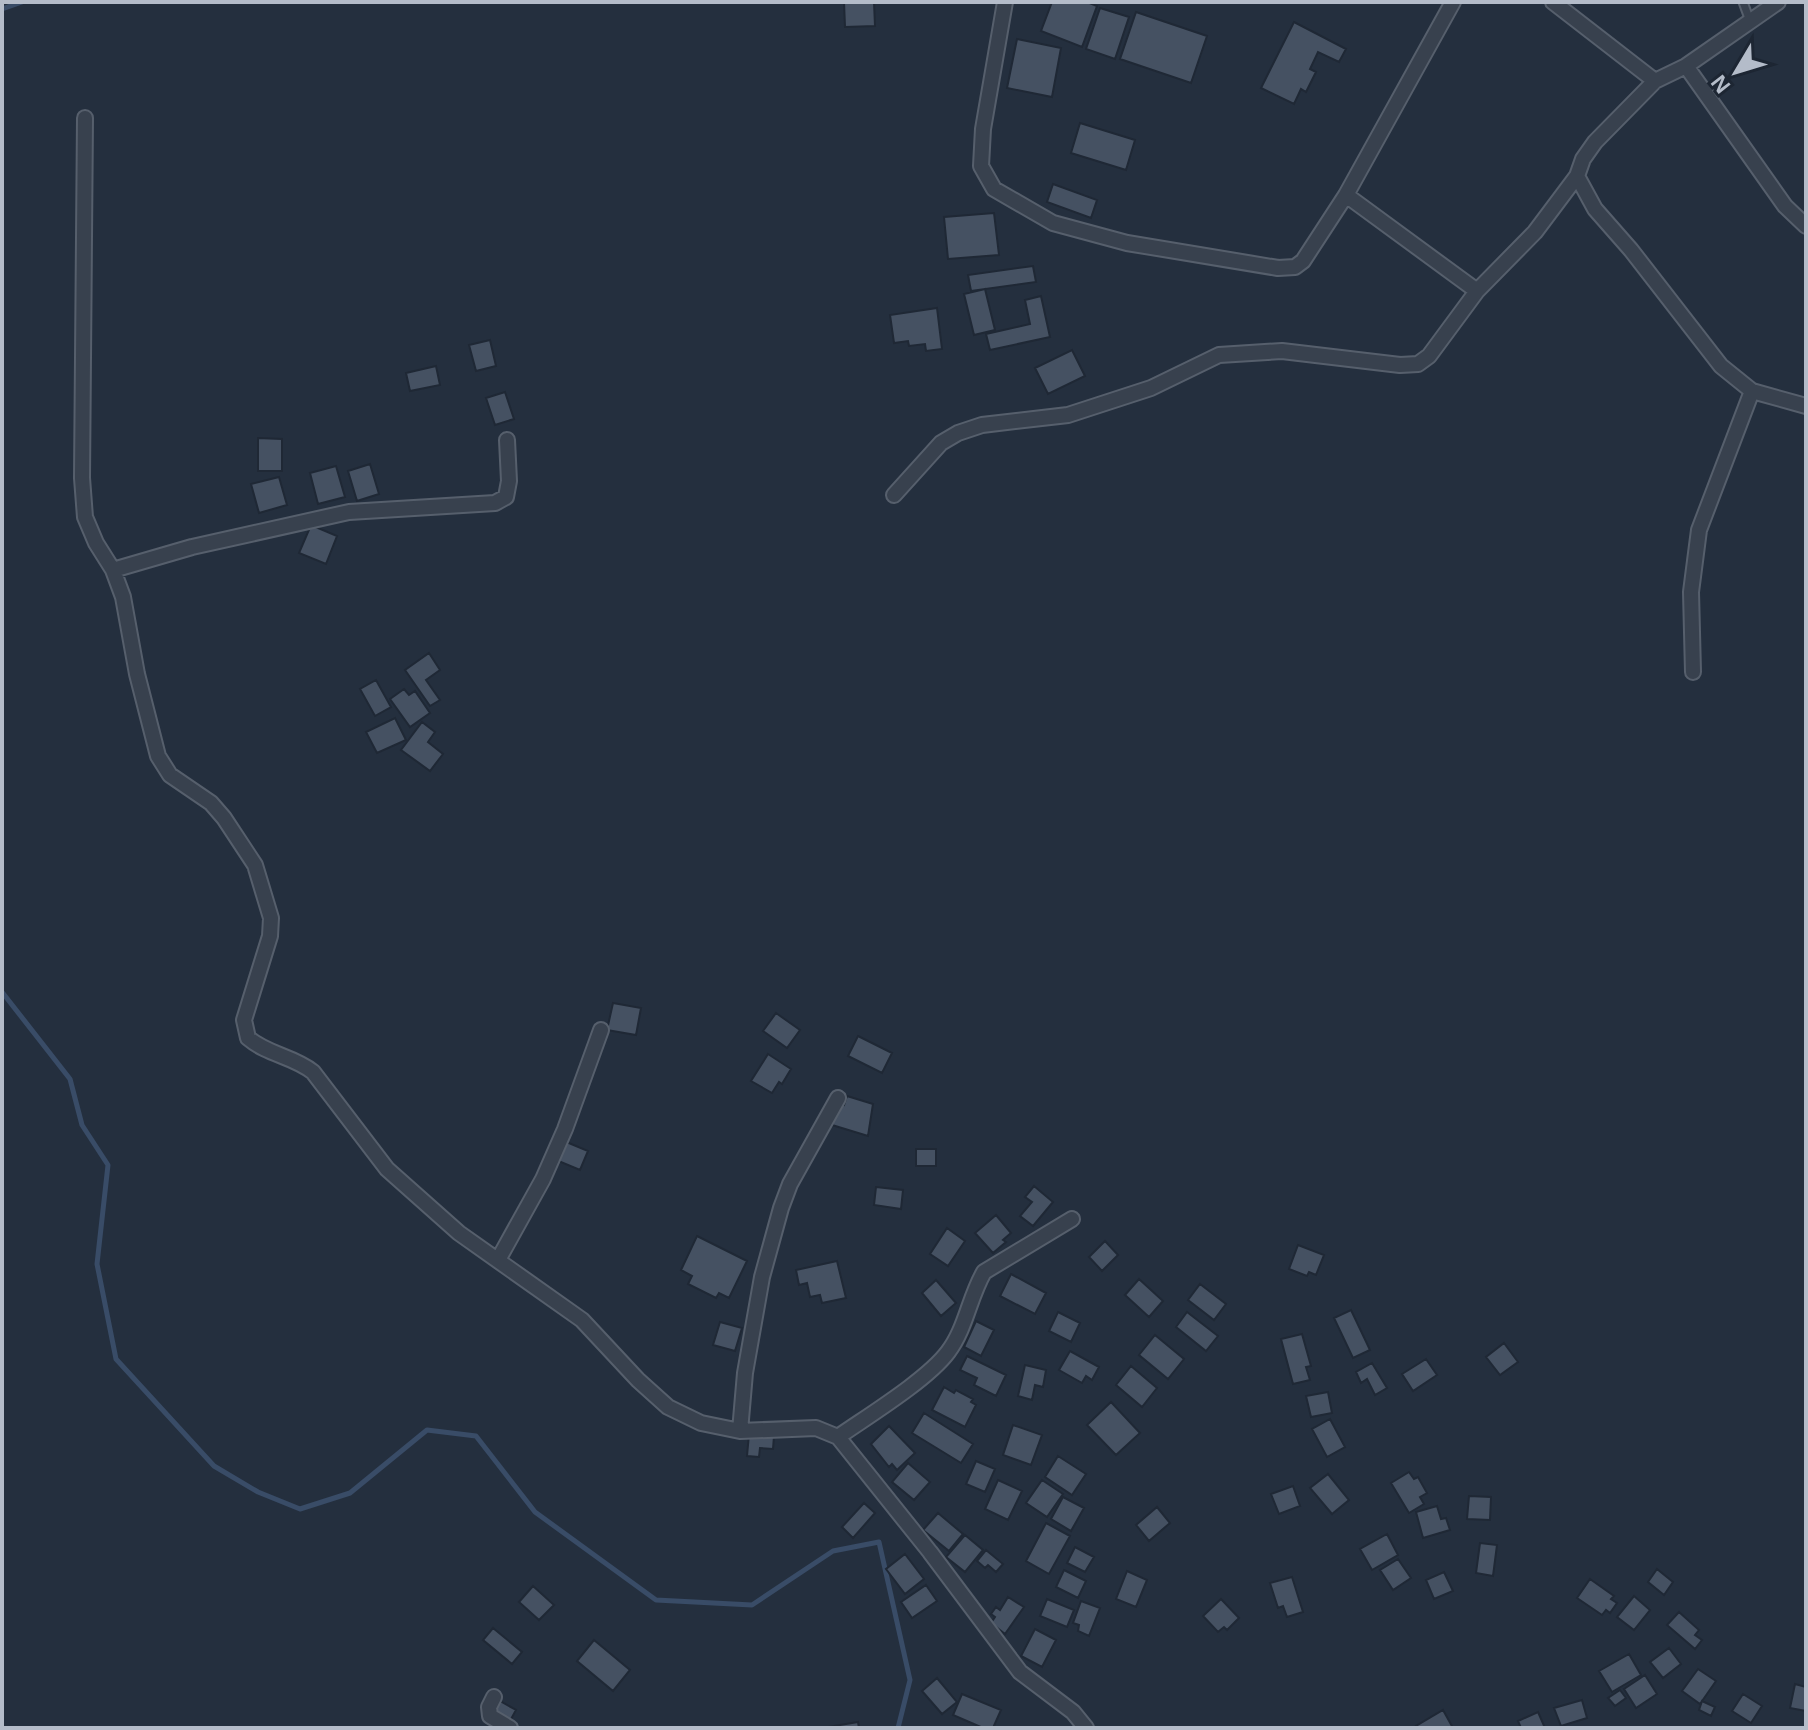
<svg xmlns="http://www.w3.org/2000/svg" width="1808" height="1730" font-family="Helvetica,sans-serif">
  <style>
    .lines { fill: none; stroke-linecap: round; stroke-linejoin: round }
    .stream { stroke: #394c67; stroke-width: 5 }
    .building { fill: #455162; stroke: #1f2835; stroke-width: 2 }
    .service-casing { stroke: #565f6c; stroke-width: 11 }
    .minor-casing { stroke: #565f6c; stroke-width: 18 }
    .service { stroke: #38414e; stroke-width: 7 }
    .minor { stroke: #38414e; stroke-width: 14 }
  </style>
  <rect width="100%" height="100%" fill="#242f3e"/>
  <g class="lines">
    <path class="stream" d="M2 9 22 2
      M2 992 70 1079 82 1125 108 1165 97 1264 116 1359 214 1466 258 1492 300 1509 350 1493 427 1430 476 1436 535 1512 656 1600 752 1605 833 1551 879 1542 910 1680 898 1728"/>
  </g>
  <path class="building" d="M844 2H874L875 26 845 27Z
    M1052 2H1087L1097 6 1082 47 1041 31Z
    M1100 8 1129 17 1115 59 1086 49Z
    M1136 12 1207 36 1191 83 1120 59Z
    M1294 22 1346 49 1339 62 1318 52 1310 69 1316 72 1306 92 1301 89 1294 104 1261 88Z
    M1017 39 1061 48 1052 97 1007 88Z
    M1080 123 1135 140 1126 170 1071 153Z
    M1053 184 1097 200 1091 218 1047 202Z
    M994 213 999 255 948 259 944 217Z
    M1033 266 1036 282 971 291 968 275Z
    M985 289 995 330 974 335 964 294Z
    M1041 296 1050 337 990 350 986 334 1030 324 1025 300Z
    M937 308 942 349 926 351 925 344 909 346 908 341 894 343 890 315Z
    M490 340 496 366 476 371 469 345Z
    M1072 350 1085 376 1048 394 1035 368Z
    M436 366 440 385 410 391 406 373Z
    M505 392 514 419 495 425 486 398Z
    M258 438 282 439V471H258Z
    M370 464 379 494 357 501 348 471Z
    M336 466 345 497 318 504 310 473Z
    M279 477 287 505 259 513 251 484Z
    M311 525 337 536 326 564 299 553Z
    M429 653 440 670 426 680 440 700 430 706 405 670Z
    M376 680 391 707 375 716 360 689Z
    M404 689 409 695 415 691 430 713 410 727 390 699Z
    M395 718 406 740 377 753 366 732Z
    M422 722 435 732 428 742 443 754 430 771 401 750Z
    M613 1003 641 1008 636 1035 607 1030Z
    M776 1013 800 1030 787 1048 763 1031Z
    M858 1036 892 1053 882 1073 848 1056Z
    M768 1054 791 1069 782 1084 779 1082 772 1093 751 1081Z
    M847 1096 873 1104 868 1136 832 1125 839 1104 844 1105Z
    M564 1141 588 1151 580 1170 556 1160Z
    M916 1149H936V1166H916Z
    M1034 1186 1053 1202 1033 1226 1020 1216 1032 1202 1025 1197Z
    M876 1187 903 1190 901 1209 874 1205Z
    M996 1215 1011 1233 1003 1240 1006 1242 993 1253 975 1233Z
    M947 1228 965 1241 948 1266 930 1254Z
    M697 1236 747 1261 729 1298 719 1293 716 1298 688 1284 692 1276 681 1270Z
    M1105 1241 1118 1255 1102 1271 1089 1257Z
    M1298 1245 1324 1255 1316 1275 1309 1272 1307 1276 1289 1269Z
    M837 1261 846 1298 822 1303 820 1295 810 1297 807 1283 799 1285 796 1270Z
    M1011 1274 1046 1293 1035 1314 1000 1296Z
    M1139 1279 1163 1301 1149 1317 1125 1295Z
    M936 1280 956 1303 941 1316 922 1293Z
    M1200 1284 1226 1304 1214 1320 1188 1300Z
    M1351 1310 1370 1350 1353 1358 1334 1318Z
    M1058 1312 1080 1323 1071 1342 1049 1331Z
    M1187 1312 1218 1336 1206 1351 1176 1327Z
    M976 1321 994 1330 981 1356 964 1347Z
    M720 1322 742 1328 735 1351 713 1345Z
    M1302 1334 1311 1366 1306 1367 1310 1380 1293 1384 1281 1339Z
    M1155 1335 1184 1359 1168 1379 1139 1355Z
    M1504 1343 1518 1362 1500 1375 1486 1357Z
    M1070 1351 1099 1367 1092 1380 1086 1376 1082 1383 1059 1370Z
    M967 1356 1006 1375 996 1396 974 1385 977 1378 960 1370Z
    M1426 1359 1437 1375 1413 1391 1402 1374Z
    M1372 1363 1387 1388 1375 1395 1367 1379 1361 1383 1356 1372Z
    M1025 1365 1046 1370 1043 1387 1035 1385 1032 1400 1018 1396Z
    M1131 1366 1157 1388 1142 1407 1116 1385Z
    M944 1387 954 1393 956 1390 973 1399 971 1402 976 1405 965 1427 932 1410Z
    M1328 1392 1332 1413 1311 1417 1306 1396Z
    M1111 1402 1140 1433 1116 1455 1087 1425Z
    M924 1413 973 1444 961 1463 912 1433Z
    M1330 1419 1345 1447 1327 1457 1312 1429Z
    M1013 1425 1042 1435 1031 1465 1003 1455Z
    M889 1426 915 1453 897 1470 892 1464 889 1467 871 1444Z
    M749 1434 774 1436 773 1449 760 1448 759 1457 747 1456Z
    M1058 1456 1086 1474 1072 1495 1045 1477Z
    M976 1461 995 1469 985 1492 966 1484Z
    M908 1463 930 1482 914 1500 892 1482Z
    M1409 1472 1414 1479 1418 1477 1427 1493 1420 1497 1424 1504 1409 1513 1391 1483Z
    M1328 1474 1349 1500 1332 1514 1310 1488Z
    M998 1480 1022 1491 1008 1520 985 1509Z
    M1042 1480 1063 1494 1047 1517 1026 1503Z
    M1293 1486 1300 1506 1279 1514 1271 1494Z
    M1469 1496 1491 1497 1490 1520 1467 1519Z
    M1063 1497 1084 1508 1071 1531 1051 1519Z
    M864 1503 875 1513 853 1538 842 1527Z
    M1437 1506 1441 1519 1446 1518 1450 1530 1423 1538 1416 1512Z
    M1157 1507 1170 1523 1149 1541 1136 1525Z
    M938 1513 963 1534 949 1551 923 1530Z
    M1046 1523 1070 1536 1049 1574 1026 1561Z
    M1387 1534 1398 1555 1372 1570 1360 1549Z
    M965 1535 983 1550 965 1572 946 1557Z
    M1480 1543 1497 1545 1493 1576 1476 1573Z
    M1075 1547 1094 1557 1085 1572 1067 1563Z
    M986 1550 1003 1564 996 1572 988 1565 985 1568 977 1561Z
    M905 1554 924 1579 905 1594 886 1569Z
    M1398 1559 1411 1578 1393 1590 1380 1570Z
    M1657 1569 1673 1582 1664 1595 1648 1582Z
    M1064 1570 1086 1581 1078 1598 1056 1587Z
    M1127 1571 1147 1580 1136 1607 1116 1599Z
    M1444 1572 1453 1591 1434 1599 1426 1580Z
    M1292 1577 1303 1612 1287 1617 1283 1606 1278 1608 1270 1583Z
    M1590 1579 1614 1596 1611 1599 1617 1603 1610 1613 1606 1610 1602 1615 1577 1598Z
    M926 1585 937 1601 912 1618 901 1602Z
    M533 1586 554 1605 539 1620 519 1602Z
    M1634 1596 1650 1610 1634 1630 1617 1617Z
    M1008 1597 1024 1607 1005 1634 991 1623 995 1617 991 1614 996 1607 1000 1610Z
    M1047 1599 1074 1610 1067 1627 1040 1616Z
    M1221 1599 1239 1618 1227 1630 1224 1627 1218 1632 1203 1616Z
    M1081 1601 1100 1608 1089 1636 1078 1631 1079 1625 1073 1623Z
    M1679 1612 1699 1630 1695 1635 1702 1640 1695 1649 1667 1625Z
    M493 1628 522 1652 512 1664 483 1640Z
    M1035 1629 1056 1640 1042 1667 1021 1656Z
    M594 1640 630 1670 613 1691 577 1661Z
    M1669 1648 1681 1664 1663 1678 1650 1662Z
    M1629 1654 1641 1675 1612 1692 1599 1671Z
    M1698 1669 1716 1681 1700 1704 1682 1691Z
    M1645 1675 1657 1694 1636 1708 1624 1689Z
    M937 1678 957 1702 942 1714 922 1691Z
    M1795 1684 1806 1687V1711L1790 1708Z
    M1620 1690 1626 1698 1615 1706 1608 1698Z
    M962 1694 1001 1710 993 1728H983L953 1715Z
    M1743 1694 1762 1706 1751 1723 1732 1711Z
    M1582 1700 1587 1718 1561 1726 1554 1708Z
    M500 1701 516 1710 510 1721 494 1712Z
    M1702 1701 1715 1707 1711 1716 1699 1710Z
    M1443 1710 1453 1728H1417L1416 1726Z
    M1538 1712 1545 1728H1521L1518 1721Z
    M858 1722 859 1728H828V1727Z"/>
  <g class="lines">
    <g class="service-casing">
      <path id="service" d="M1743 2 1750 21"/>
    </g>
    <g class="minor-casing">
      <path id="minor" d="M1005 2 983 129 981 166 994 189 1053 223 1127 243 1278 268 1295 267 1303 261 1346 195 1453 2
        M1553 2 1655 81
        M1778 2 1686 66 1655 81 1595 142 1583 159 1577 176 1595 209 1631 250 1721 366 1752 391 1806 406
        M1686 66 1785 206 1806 226
        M85 118 82 478 85 517 96 543 113 570 123 597 137 674 158 756 170 775 211 803 224 818 255 865 271 918 270 936 244 1020 248 1038C268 1055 293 1056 313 1072L387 1169 459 1233 582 1320 638 1380 668 1407 701 1423 740 1431 816 1428 838 1437 930 1552 1020 1672 1073 1712 1086 1728
        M1346 195 1477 291
        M894 495 941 443 958 433 982 425 1068 415 1151 388 1219 355 1282 351 1400 365 1418 364 1429 356 1477 291 1535 232 1577 176
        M113 570 192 547 349 512 495 503 506 497 509 481 507 440
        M1693 672 1691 592 1699 530 1752 391
        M498 1260 543 1179 565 1129 601 1030
        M740 1431 745 1373 762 1277 781 1208 790 1184 838 1098
        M838 1437C868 1416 927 1380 948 1352 966 1328 969 1298 984 1272L1072 1219
        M494 1697 489 1707 490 1716 510 1728"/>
    </g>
    <use href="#service" class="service"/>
    <use href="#minor" class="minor"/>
  </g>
  <rect width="1808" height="1730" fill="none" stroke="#b4bcc9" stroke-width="8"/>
  <g transform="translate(1736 72) rotate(232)" stroke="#1d2633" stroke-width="6" paint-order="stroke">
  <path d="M0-6L14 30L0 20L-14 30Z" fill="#b4bcc9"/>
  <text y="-12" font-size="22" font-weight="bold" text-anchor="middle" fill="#b4bcc9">N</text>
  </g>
</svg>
